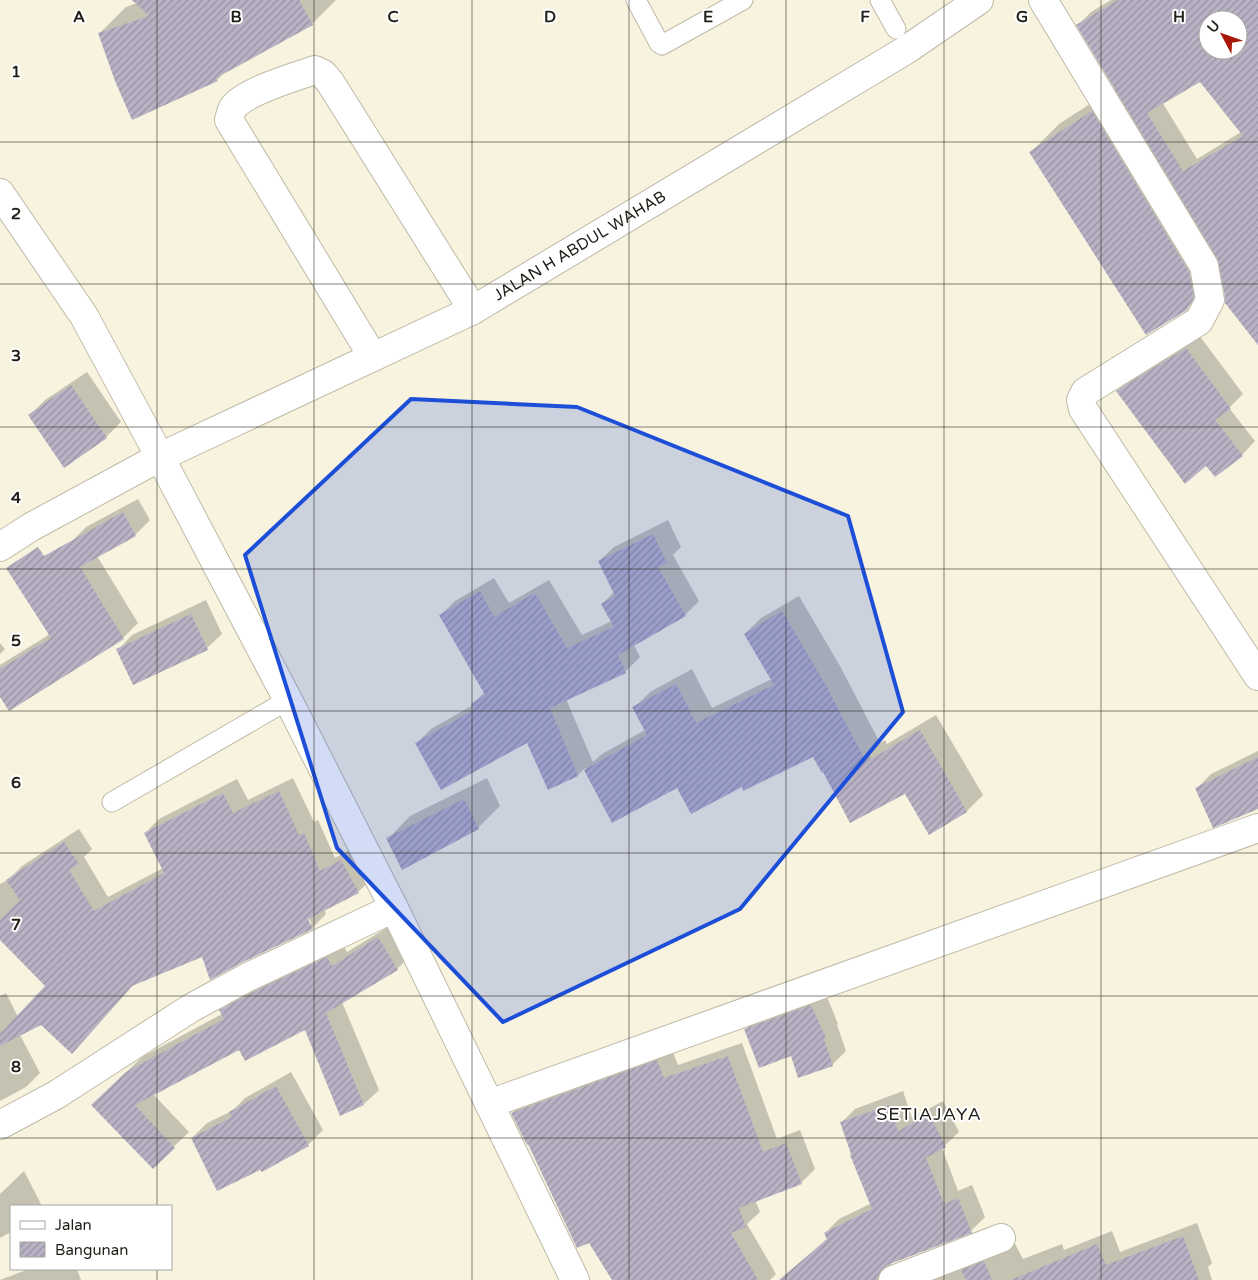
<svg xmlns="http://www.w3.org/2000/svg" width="1258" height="1280" font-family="'Varela Round',sans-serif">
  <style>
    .shadow { fill: #0003; fill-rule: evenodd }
    .building { fill: url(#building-hatch); fill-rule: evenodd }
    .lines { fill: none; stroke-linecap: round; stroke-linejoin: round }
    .lane-casing { stroke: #bebaa7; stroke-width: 21 }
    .street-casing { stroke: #bebaa7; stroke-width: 30 }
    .lane { stroke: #fff; stroke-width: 19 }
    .street { stroke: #fff; stroke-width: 28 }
    .marked { fill: #1d4ed8; fill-opacity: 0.2; stroke: #1d4ed8; stroke-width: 4; stroke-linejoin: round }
    .grid { fill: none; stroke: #201e17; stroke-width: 1; stroke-opacity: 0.55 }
    .labels { text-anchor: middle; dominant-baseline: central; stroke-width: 4; stroke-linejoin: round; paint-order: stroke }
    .street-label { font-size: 16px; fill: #201e17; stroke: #fff }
    .neighbourhood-label { font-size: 18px; letter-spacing: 1px; fill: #201e17; stroke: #fff }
    .grid-label { font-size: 16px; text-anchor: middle; font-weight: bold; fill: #201e17; stroke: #fff; stroke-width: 4; stroke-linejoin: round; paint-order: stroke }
  </style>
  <defs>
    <pattern id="building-hatch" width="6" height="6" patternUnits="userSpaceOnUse" patternTransform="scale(1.25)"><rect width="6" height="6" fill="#b9b2c5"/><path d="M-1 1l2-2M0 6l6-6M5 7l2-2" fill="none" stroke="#96909f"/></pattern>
  </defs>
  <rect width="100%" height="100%" fill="#f7f3df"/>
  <path class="shadow" d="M134 0H336L312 24 226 71 217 80 100 33 126 7 137 3Z
    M1111 0H1258V343L1221 269 1216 280 1186 309 1031 152 1059 124 1116 87 1078 25 1091 12ZM1208 20H1238V50H1208ZM1200 80 1241 132 1197 159 1162 102Z
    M1199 335 1243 394 1229 408 1255 441 1242 455 1215 475 1206 464 1117 391 1131 378Z
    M87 372 121 422 106 437 30 415 45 400Z
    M138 499 150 520 135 535 97 556 138 623 123 638 0 694V665L50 634 71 542 86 527Z
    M668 520 681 547 673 555 699 601 685 615 634 645 640 657 625 672 566 699 593 762 602 754 645 730 634 708 650 692 692 669 712 708 772 679 745 634 761 618 799 596 840 666 880 743 885 740 887 744 936 715 983 795 967 811 906 792 824 771 814 755 743 786H678L613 821 585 768 578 775 548 788 528 741 416 744 431 729 473 705 472 704 485 692 441 615 455 601 494 578 509 603 549 580 582 635 612 621 602 604 614 592 599 561 614 547Z
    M206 600 222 634 207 648 118 650 132 635Z
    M0 643 5 649 0 654Z
    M1258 751V808L1196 789 1211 774Z
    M293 778 314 822 318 820 335 858 355 847 373 878 358 892 324 909 326 914 312 928 203 955 134 984 86 1038 42 1023 20 1035 40 1073 26 1087 0 1101V996L6 993 18 1017 47 986 0 938V884L8 880 22 866 79 829 92 849 84 857 108 897 163 868 145 833 159 819 237 779 248 800ZM306 913 312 924H309Z
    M487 778 500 806 478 828 388 839 410 816Z
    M393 924 412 954 397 969 342 1002 379 1090 364 1104 306 1029 240 1049 153 1094 189 1132 153 1167 108 1090 142 1057 222 1014 221 1011 236 996 342 943 347 952Z
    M825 992 838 1024 837 1025 846 1051 832 1065 791 1054 746 1029 759 1016Z
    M742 1043 777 1139 800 1130 815 1169 801 1183 755 1200 760 1212 747 1224 776 1274 770 1280H613L528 1142 512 1113 526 1099 671 1047 678 1065Z
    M291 1072 323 1130 308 1145 192 1138 207 1123 232 1111 245 1098Z
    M903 1091 912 1118 943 1101 959 1132 942 1148 958 1191 972 1185 985 1217 971 1231 891 1263 892 1272 901 1280H810L801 1263 828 1238 825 1233 839 1219 872 1203 841 1123 855 1109Z
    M24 1171 42 1206H11V1232L0 1238V1194Z
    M1197 1223 1212 1263 1208 1267 1212 1280H916L1014 1242 1023 1259 1062 1244 1064 1250 1112 1231 1120 1252Z
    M29 1269H77L81 1280H0Z"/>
  <path class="building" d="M132 0H299L313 25 216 78 218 81 132 120 115 81 98 33 149 16Z
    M1118 0H1258V345L1225 303V297L1217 258 1076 25ZM1208 20H1238V50H1208ZM1200 82 1243 136 1183 171 1147 113Z
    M1092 111 1189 272 1194 297 1187 310 1146 335 1029 152Z
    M1186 348 1231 409 1215 420 1243 456 1215 477 1206 466 1185 484 1116 391Z
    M71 385 107 438 64 468 28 415Z
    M123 512 136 536 80 567 124 639 9 711 0 697V669L51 638 6 568 38 547 44 556Z
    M653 534 667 563 658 567 686 616 618 655 626 673 550 708 578 776 548 790 527 743 441 790 415 743 474 710 471 704 485 695 439 615 480 591 494 617 535 593 567 648 614 627 601 604 615 596 598 561Z
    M782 611 824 682 864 758 869 755 871 759 920 730 967 812 929 835 905 794 850 823 823 772 822 773 813 757 743 791 742 787 691 814 677 788 612 823 584 770 647 735 632 707 676 684 696 723 774 685 744 634Z
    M191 614 208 650 133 685 116 649Z
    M1258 757V809L1213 828 1195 788Z
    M279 791 299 835 304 833 320 871 341 860 359 893 308 919 313 929 241 963 210 980 202 957 132 986 72 1054 41 1025 0 1046V1034L45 986 0 940V920L20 900 6 880 64 842 79 864 69 870 94 911 164 873 144 833 223 793 233 813Z
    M464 799 479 829 402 870 386 838Z
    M378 937 398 970 326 1013 364 1105 340 1116 305 1030 245 1061 239 1050 135 1105 175 1148 153 1169 91 1105 126 1072 224 1019 219 1010 255 991 327 957 332 966Z
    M811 1005 826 1038 824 1039 833 1066 798 1078 791 1056 759 1068 744 1029Z
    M728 1056 763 1152 786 1143 802 1184 739 1208 746 1227 731 1233 758 1280H612L589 1243 577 1248 528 1144 527 1145 511 1113 657 1060 664 1078Z
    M276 1086 309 1146 262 1172 260 1170 217 1191 191 1138 232 1117 229 1112Z
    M889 1105 898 1131 929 1114 946 1147 926 1158 944 1204 958 1198 972 1233 887 1265 881 1271 876 1280H779L827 1239 824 1233 872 1209 850 1155 851 1154 840 1122Z
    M1183 1236 1199 1280H1011L1097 1244 1106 1265Z
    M984 1261 992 1280H966L961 1270Z"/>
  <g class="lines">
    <g class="lane-casing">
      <path id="lane" d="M636 0 659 43 662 45 743 0
        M880 0 896 29
        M112 802 288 700"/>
    </g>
    <g class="street-casing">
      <g id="street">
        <path d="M1043 0 1204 266 1210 300 1199 321 1085 392 1081 400 1083 409 1258 676"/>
        <path d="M0 193 84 316 160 457 288 700 394 908 575 1280"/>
        <path d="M373 357 229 120C230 116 231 111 233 108 245 91 295 77 315 70L323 74 330 82 473 310"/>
        <path id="s1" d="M0 547 31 527 160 457 473 310 906 50 979 0"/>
        <path d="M489 1104 1258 828"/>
        <path d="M0 1125 56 1095 191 1008 248 977 394 908"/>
        <path d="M893 1280 1001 1238"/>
      </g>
    </g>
    <use href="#lane" class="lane"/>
    <use href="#street" class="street"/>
  </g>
  <path class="marked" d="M411 399 577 407 848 516 903 712 740 909 503 1022 337 848 245 555Z"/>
  <path class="grid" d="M157 0V1206M314 0V1280M472 0V1280M629 0V1280M786 0V1280M944 0V1280M1101 0V1280M0 142H1258M0 284H1258M0 427H1258M0 569H1258M0 711H1258M0 853H1258M0 996H1258M0 1138H1258M157 1269V1280"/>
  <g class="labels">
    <g class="street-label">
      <text stroke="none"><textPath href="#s1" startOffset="654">JALAN H ABDUL WAHAB</textPath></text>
    </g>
    <g class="neighbourhood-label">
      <text x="929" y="1114">SETIAJAYA</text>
    </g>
  </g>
  <g class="grid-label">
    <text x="79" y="22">A</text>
    <text x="236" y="22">B</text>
    <text x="393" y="22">C</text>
    <text x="550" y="22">D</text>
    <text x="708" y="22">E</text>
    <text x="865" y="22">F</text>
    <text x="1022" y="22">G</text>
    <text x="1179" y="22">H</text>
    <text x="16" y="77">1</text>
    <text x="16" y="219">2</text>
    <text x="16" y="361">3</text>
    <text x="16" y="503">4</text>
    <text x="16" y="646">5</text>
    <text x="16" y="788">6</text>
    <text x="16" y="930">7</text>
    <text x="16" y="1072">8</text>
  </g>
  <rect x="10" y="1205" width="162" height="65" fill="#ffffff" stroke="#a6a5a2"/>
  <rect x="20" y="1221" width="25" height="8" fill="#ffffff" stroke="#a6a5a2"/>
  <text x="55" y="1230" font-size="15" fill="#201e17">Jalan</text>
  <rect x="20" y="1242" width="25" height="15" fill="url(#building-hatch)" stroke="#a6a5a2"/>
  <text x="55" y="1255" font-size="15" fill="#201e17">Bangunan</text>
  <g transform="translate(1223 35) rotate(311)"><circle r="24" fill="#ffffff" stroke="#a6a5a2"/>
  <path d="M0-4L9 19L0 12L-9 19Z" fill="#a81607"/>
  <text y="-8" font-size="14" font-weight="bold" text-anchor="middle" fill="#201e17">U</text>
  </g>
</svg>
